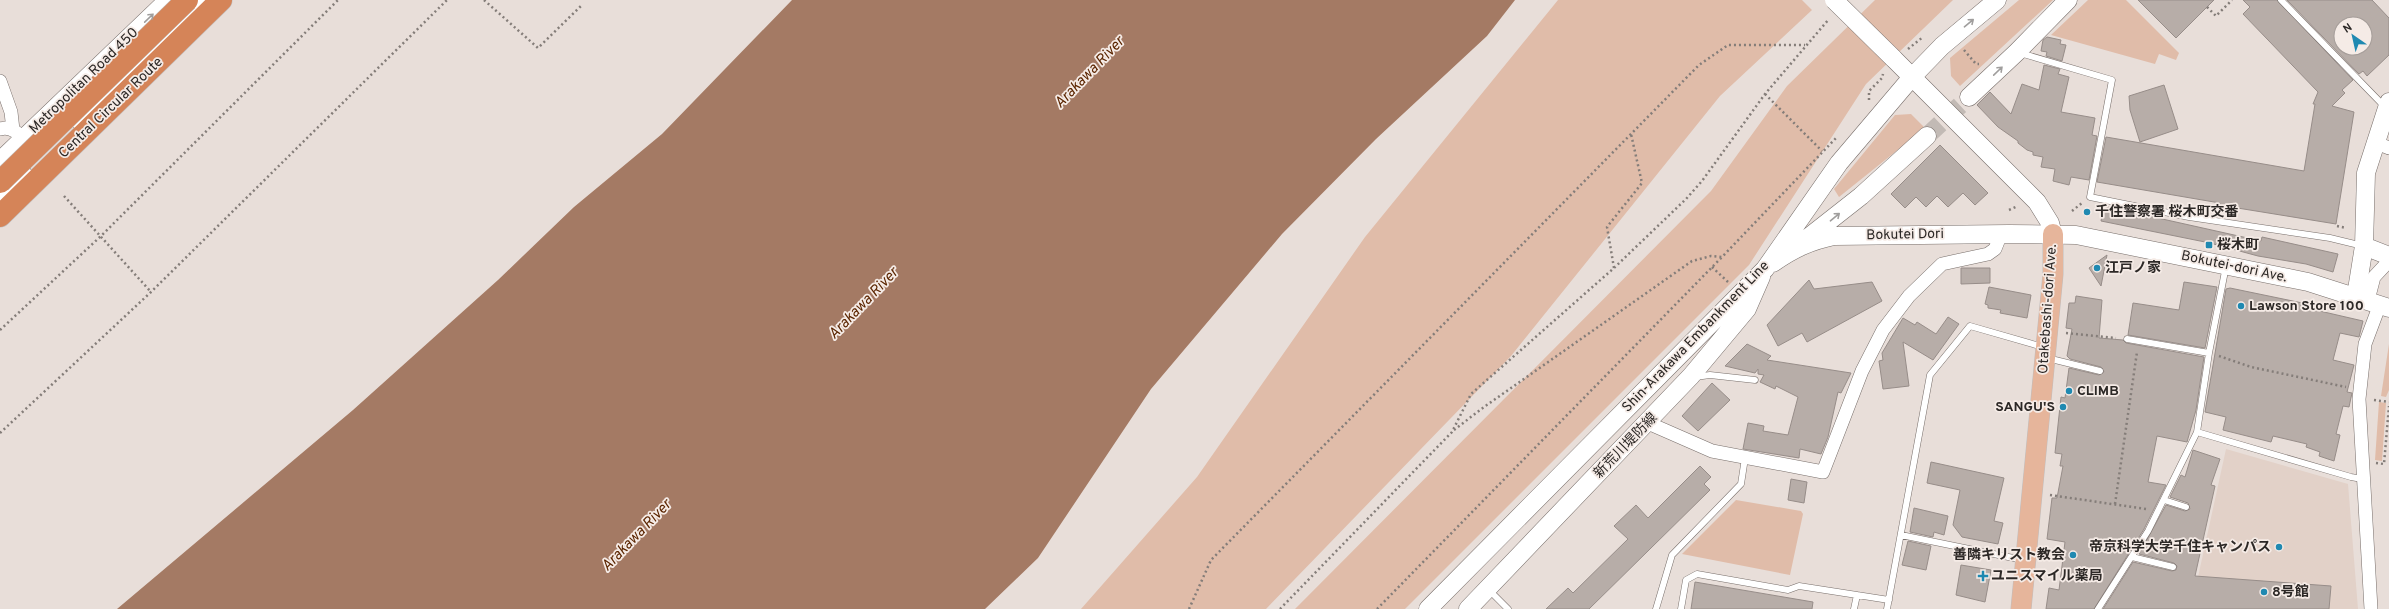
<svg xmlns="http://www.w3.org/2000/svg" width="2389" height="609" font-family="Overpass,'Noto Sans JP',sans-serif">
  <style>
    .built { fill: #e2d1c8 }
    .green { fill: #e0bca9 }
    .water { fill: #a47a64 }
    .building { fill: #b7ada8; stroke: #978d89; fill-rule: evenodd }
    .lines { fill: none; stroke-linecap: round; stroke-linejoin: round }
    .secondary-tunnel { stroke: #c2bab5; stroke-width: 18; stroke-dasharray: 18 9; stroke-linecap: butt }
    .lane-casing { stroke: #786f6b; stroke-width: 7 }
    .street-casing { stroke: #786f6b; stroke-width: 14 }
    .secondary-casing { stroke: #786f6b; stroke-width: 19 }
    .primary-casing { stroke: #c0bebe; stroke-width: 21 }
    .highway-casing { stroke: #c0bebe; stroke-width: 23 }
    .path { stroke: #847d79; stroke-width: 2.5; stroke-dasharray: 2 3; stroke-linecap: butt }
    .lane { stroke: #fff; stroke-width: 6 }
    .street { stroke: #fff; stroke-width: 13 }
    .secondary { stroke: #fff; stroke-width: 18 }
    .primary { stroke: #e6b59b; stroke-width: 20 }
    .highway { stroke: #d58458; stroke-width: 22 }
    .secondary-bridge-casing { stroke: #786f6b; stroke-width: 19; stroke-linecap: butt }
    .highway-bridge-casing { stroke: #c0bebe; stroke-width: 23; stroke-linecap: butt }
    .secondary-bridge { stroke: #fff; stroke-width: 18 }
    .highway-bridge { stroke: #d58458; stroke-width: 22 }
    .oneway { stroke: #a09e9d }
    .poi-dot { fill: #1f89b1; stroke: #f5ebe6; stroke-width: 1.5 }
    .labels { text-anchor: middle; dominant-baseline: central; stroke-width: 3.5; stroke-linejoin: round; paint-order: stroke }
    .street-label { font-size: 14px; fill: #2c2826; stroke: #f5ebe6 }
    .poi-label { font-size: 14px; font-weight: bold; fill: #2c2826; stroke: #f5ebe6; text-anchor: start }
    .water-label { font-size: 15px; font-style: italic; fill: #5b2500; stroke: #f5ebe6 }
  </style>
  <rect width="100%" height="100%" fill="#e8ded9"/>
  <path class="built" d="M2226 449 2348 484 2358 609H2191Z"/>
  <path class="green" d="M1558 0H1802L1812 10 1720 96 1511 356 1266 609H1081L1197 477 1365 237Z
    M1875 0H1953L1866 84 1749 265 1405 609H1295L1711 191 1787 86Z
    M2019 0H2053L1960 86 1951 76 1950 58Z
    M2088 0H2126L2179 53 2176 60 2159 54 2155 64 2051 35Z
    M1911 114 1925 128 1839 197 1834 189 1895 115Z
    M2389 344V390L2386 397 2381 396Z
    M2379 402 2386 403 2382 461 2375 460Z
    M1736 500 1801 511 1803 514 1790 575 1682 554Z"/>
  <path class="water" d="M792 0H1515L1487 36 1376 139 1282 234 1151 389 1038 558 985 609H117L353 410 498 280 574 207 662 134Z"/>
  <path class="building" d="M2138 0H2214L2176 38Z
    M2243 0H2277L2353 80 2342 90 2345 93 2332 106 2354 112 2336 224 2219 205 2220 203 2097 182 2106 137 2304 171 2315 104H2313L2318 92 2243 14 2250 7Z
    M2287 0H2372L2389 18V55L2367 76 2363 71 2359 74ZM2341 24H2365V48H2341Z
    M2047 37 2061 40 2060 44 2066 45 2062 61 2046 56 2047 52 2041 51 2043 40Z
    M2044 65 2060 69 2058 74 2069 77 2061 112 2095 118 2092 135 2097 136 2089 180 2071 177 2069 185 2053 181 2055 169 2041 167 2043 157 2033 155V152L2027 150 2018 143V141L1998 127 1977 105 1990 92 2011 114 2022 84 2039 90Z
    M2164 85 2178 129 2140 142 2130 110 2129 96Z
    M1940 145 1988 193 1975 205 1963 193 1948 207 1937 196 1926 207 1916 197 1905 208 1891 194Z
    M2104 206 2261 241 2262 237 2338 254 2333 272 2306 264 2258 256 2210 243 2101 221Z
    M2107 255 2101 286 2089 268Z
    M1961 268H1990V283L1961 284Z
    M1809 280 1814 289 1872 282 1882 301 1807 342 1802 333 1778 346 1767 325Z
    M2184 282 2217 287 2205 348 2128 335 2133 303 2179 310Z
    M1989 287 2031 295 2027 318 2000 313 2001 310 1988 308V305L1985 304Z
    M2230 288 2312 305 2311 309 2363 321 2359 337 2340 333 2333 360 2354 365 2347 392 2352 393 2349 407 2343 406 2336 434 2340 435 2334 461 2319 456 2320 452 2306 447 2307 444 2273 436 2271 442 2223 430 2226 417 2205 412 2226 289Z
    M2076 296 2102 300 2099 338 2123 340 2126 343 2204 357 2196 410 2187 442 2157 436 2148 482 2166 485 2144 529 2094 609H2046L2049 588 2059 590 2065 542 2047 539 2052 498H2057L2063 466H2060L2062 454 2055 453 2061 397 2065 398 2069 368 2099 375 2104 372 2101 367 2070 359 2067 356 2072 329 2066 328 2069 303H2075Z
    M1948 317 1959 324 1933 360 1903 342 1909 386 1883 389 1879 361 1883 360 1882 353 1903 318 1915 325 1917 322 1936 334Z
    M1747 344 1771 356 1767 360 1851 373 1841 393 1838 392 1828 437 1821 454 1800 449 1799 458 1743 449 1748 423 1764 426 1763 431 1788 435 1798 397 1776 386 1775 389 1760 382 1764 375 1758 374V369L1755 373 1725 366Z
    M1712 383 1730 400 1698 431 1682 416Z
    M2193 450 2220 459 2211 485 2215 486 2195 576 2331 586 2329 609H2103L2133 562 2172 571 2176 570 2177 566 2174 563 2139 554 2166 505 2185 511 2190 509 2188 503 2170 497 2181 475 2185 477Z
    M1931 462 2004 478 1994 521 2003 523 1998 544 1962 537 1953 525 1960 490 1927 483Z
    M1700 466 1711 477 1704 484 1710 490 1589 609H1546L1568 588 1573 593 1628 539 1614 526 1636 505 1648 518Z
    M1791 479 1807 482 1804 503 1788 500Z
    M1914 508 1948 516 1944 535 1934 532 1933 537 1910 532Z
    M1908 541 1931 546 1926 570 1902 565Z
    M1961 565 1991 570 1985 602 1956 595Z
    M1695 582 1813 602 1812 609H1691Z"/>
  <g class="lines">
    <path class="secondary-tunnel" d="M1927 136 1969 97"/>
    <g class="lane-casing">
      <path id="lane" d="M2281 0 2385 107
        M2020 53 2112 80 2090 197 2189 217 2330 238 2363 246
        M2127 339 2209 353
        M2047 358 2100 371
        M1695 377 1710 375 1755 380
        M2197 432 2351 477 2362 479
        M2164 500 2186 507
        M1901 535 2023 560
        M2132 557 2173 567
        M1489 590 1508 609
        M1656 609 1672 555 1741 484 1745 458
        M1681 609 1686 580 1697 574 1788 590 1799 586 1889 600
        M1854 609 1857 595
        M1887 609 1930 375 1970 326 2043 347
        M2098 609 2148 531 2197 432 2209 353 2226 266"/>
    </g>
    <g class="street-casing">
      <path id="street" d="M0 81 11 112 13 130
        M0 129C12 125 21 136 29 144
        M2374 142 2389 148
        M2368 300 2374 277 2389 261
        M1648 423 1712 451 1823 472 1862 371 1883 330 1909 296 1942 264 1988 254 1995 249 2001 234
        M2371 609 2359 399 2365 344 2380 304"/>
    </g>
    <g class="secondary-casing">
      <path id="secondary" d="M1893 58 2037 202 2050 223 2053 234
        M1969 97 2017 52 2068 0
        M79 120 203 0
        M0 161 168 0
        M0 197 23 174
        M1805 240 1861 196 1927 136
        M2364 246 2389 256
        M1773 263C1793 249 1810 241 1834 236L2009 234 2076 235 2308 282 2389 308
        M2356 296 2364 246 2366 173 2389 102
        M1428 609 1765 269 1839 163 1912 77 1942 46 1997 0
        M1468 609 1691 376 1747 309 1761 277"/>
    </g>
    <g class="primary-casing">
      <path id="primary" d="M2021 609 2053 274V234"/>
    </g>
    <g class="highway-casing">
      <path id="highway" d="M0 216 221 0"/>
    </g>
    <path class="path" d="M484 0 538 48 582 5
      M2207 7 2216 16 2232 0
      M1908 49 1923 37
      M1964 50 1976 64H1979
      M1765 94 1822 151
      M1869 100V91L1882 78 1883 74
      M64 196 151 292
      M2009 210 2018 206
      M2072 211 2082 203
      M2337 226 2346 228
      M1712 267 1728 282
      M1614 268 1607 227 1642 183 1631 134
      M0 330 101 236 338 0
      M2066 333 2116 338
      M2219 356 2251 367 2346 387
      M2374 400 2389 402
      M1454 430 1484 407 1692 261 1711 256 1722 257 1836 138
      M0 433 151 292 447 0
      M2376 463 2384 464 2389 406
      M2050 495 2146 509
      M2115 504 2137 352
      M1189 609 1211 560 1699 65 1728 45H1805
      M1280 609 1452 432 1471 394 1614 268 1686 199 1702 181 1765 94 1829 19
      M1377 609 1722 257"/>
    <use href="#lane" class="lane"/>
    <use href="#street" class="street"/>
    <use href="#secondary" class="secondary"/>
    <use href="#primary" class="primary"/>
    <use href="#highway" class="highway"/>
    <g class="secondary-bridge-casing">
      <path id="secondary-bridge" d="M1834 0 1893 58"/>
    </g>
    <g class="highway-bridge-casing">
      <path id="highway-bridge" d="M0 182 187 0"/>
    </g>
    <use href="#secondary-bridge" class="secondary-bridge"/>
    <use href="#highway-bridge" class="highway-bridge"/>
  </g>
  <defs><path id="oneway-shaft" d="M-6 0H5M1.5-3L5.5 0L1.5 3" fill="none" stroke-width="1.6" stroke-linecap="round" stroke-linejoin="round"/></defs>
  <g class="oneway">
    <use href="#oneway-shaft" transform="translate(149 18) rotate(-44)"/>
    <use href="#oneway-shaft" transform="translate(1969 23) rotate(-40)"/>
    <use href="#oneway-shaft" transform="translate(1998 71) rotate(-44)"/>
    <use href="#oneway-shaft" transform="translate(1835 217) rotate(-40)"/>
  </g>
  <g class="poi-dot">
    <circle cx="2087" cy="212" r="4"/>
    <rect x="2205" y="241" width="8" height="8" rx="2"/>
    <circle cx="2097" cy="268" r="4"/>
    <circle cx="2241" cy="306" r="4"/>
    <circle cx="2069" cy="391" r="4"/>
    <circle cx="2063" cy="407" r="4"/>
    <circle cx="2279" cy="547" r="4"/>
    <circle cx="2073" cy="555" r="4"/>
    <path d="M1981 570h4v4h4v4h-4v4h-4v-4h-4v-4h4z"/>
    <circle cx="2264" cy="592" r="4"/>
  </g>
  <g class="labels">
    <g class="street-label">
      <text transform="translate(84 81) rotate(-44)">Metropolitan Road 450</text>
      <text transform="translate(111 108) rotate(-44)">Central Circular Route</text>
      <text transform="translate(1905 235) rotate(-1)">Bokutei Dori</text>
      <text transform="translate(2234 267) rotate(12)">Bokutei-dori Ave.</text>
      <text transform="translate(2048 309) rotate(-86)">Otakebashi-dori Ave.</text>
      <text transform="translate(1696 337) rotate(-46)">Shin-Arakawa Embankment Line</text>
      <text transform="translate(1626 446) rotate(-46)">新荒川堤防線</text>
    </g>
    <g class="poi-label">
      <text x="2095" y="212">千住警察署 桜木町交番</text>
      <text x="2217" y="245">桜木町</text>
      <text x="2105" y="268">江戸ノ家</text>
      <text x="2249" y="306">Lawson Store 100</text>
      <text x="2077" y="391">CLIMB</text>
      <text x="2055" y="407" text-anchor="end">SANGU'S</text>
      <text x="2271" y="547" text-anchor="end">帝京科学大学千住キャンパス</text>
      <text x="2065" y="555" text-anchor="end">善隣キリスト教会</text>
      <text x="1991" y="576">ユニスマイル薬局</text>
      <text x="2272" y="592">8号館</text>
    </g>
    <g class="water-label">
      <text transform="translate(1090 73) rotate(-46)">Arakawa River</text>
      <text transform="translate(864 304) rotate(-46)">Arakawa River</text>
      <text transform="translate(637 536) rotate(-46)">Arakawa River</text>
    </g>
  </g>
  <g transform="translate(2353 36) rotate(326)"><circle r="19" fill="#f5ebe6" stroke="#a59d99"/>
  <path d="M0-3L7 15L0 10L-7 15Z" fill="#1f89b1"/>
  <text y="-6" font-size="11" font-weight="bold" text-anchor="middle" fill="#2c2826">N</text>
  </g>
</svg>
